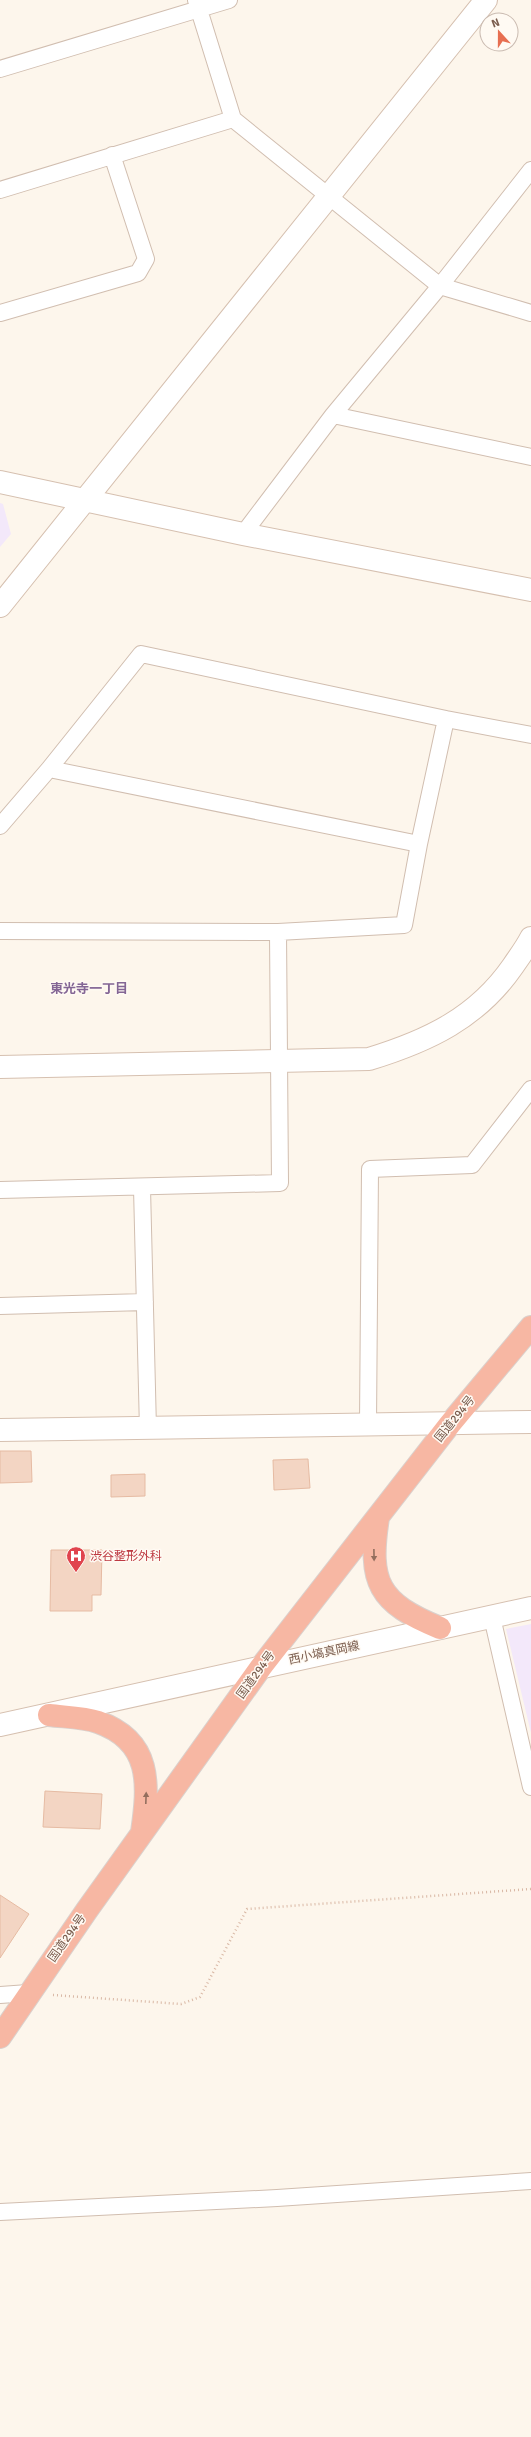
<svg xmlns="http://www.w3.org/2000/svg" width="531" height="2437" font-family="Signika,'Noto Sans JP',sans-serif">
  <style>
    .education { fill: #f3e8fa }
    .building { fill: #f3d5c3; stroke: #e6bba3 }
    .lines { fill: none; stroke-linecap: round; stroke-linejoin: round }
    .street-casing { stroke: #d1beb0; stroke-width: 18 }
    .secondary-casing { stroke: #d6c0b0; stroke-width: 24 }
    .highway-casing { stroke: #dad1cd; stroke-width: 24 }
    .path { stroke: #d9b8a5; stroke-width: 2.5; stroke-dasharray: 1 3; stroke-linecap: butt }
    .street { stroke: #fff; stroke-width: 16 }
    .secondary { stroke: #fff; stroke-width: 22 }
    .highway { stroke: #f7b7a3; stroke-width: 22 }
    .oneway { fill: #936e5e }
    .labels { text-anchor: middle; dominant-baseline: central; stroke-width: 3; stroke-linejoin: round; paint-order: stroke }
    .street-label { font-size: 12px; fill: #7a5c4d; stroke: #fffaf3 }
    .health-label { font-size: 12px; fill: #be3a42; stroke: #fffaf3; text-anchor: start }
    .neighbourhood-label { font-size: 13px; font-weight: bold; fill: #846695; stroke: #fffaf3 }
  </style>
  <rect width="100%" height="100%" fill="#fdf6ec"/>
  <path class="education" d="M0 503 3 504 11 534 0 547Z
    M531 1624V1733L506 1629Z"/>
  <path class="building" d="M0 1451H31L32 1482 0 1483Z
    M308 1459 310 1488 274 1490 273 1460Z
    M145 1474V1496L111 1497V1475Z
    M51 1550H102L101 1595H92V1611H50Z
    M45 1791 102 1794 100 1829 43 1827Z
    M0 1895 29 1914 0 1958Z"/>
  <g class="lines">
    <g class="street-casing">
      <path id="street" d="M196 0 233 119 440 286 531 313
        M0 69 229 0
        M0 190 233 119
        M0 313 138 273 146 259 112 155
        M333 415 531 457
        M243 534 333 415 440 286 531 170
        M49 769 419 844
        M0 826 49 769 141 654 446 719 531 735
        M0 931 278 932 404 925 419 844 446 719
        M142 1188 148 1429
        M0 1190 280 1183 278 932
        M0 1306 145 1302
        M368 1425 370 1169 472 1165 531 1089
        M492 1617 531 1787
        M0 1995 28 1993
        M0 2212 277 2198 531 2181"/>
    </g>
    <g class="secondary-casing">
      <path id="secondary" d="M0 482 243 534 531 590
        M0 606 486 0
        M0 1067 369 1059C428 1041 477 1018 513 966 519 957 526 948 531 938
        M0 1430 531 1422
        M0 1725 531 1608"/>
    </g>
    <g class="highway-casing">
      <path id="highway" d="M378 1518C368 1582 378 1603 440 1628
        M49 1715C65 1717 83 1717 98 1722 152 1741 149 1784 142 1832
        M0 2037 87 1910 261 1667 450 1424 531 1327"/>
    </g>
    <path class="path" d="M53 1995 181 2004 200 1997 247 1909 531 1889"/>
    <use href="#street" class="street"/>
    <use href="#secondary" class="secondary"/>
    <use href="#highway" class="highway"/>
  </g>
  <defs><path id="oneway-solid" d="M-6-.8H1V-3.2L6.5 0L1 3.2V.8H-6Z"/></defs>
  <g class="oneway">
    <use href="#oneway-solid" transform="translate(374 1555) rotate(89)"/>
    <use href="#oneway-solid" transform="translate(146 1798) rotate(-88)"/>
  </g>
  <defs>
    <g id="hospital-pin" transform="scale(1)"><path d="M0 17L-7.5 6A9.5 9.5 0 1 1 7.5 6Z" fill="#e0444e" stroke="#fffaf3"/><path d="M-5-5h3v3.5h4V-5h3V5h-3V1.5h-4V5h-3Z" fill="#fff"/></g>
  </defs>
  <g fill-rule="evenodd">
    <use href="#hospital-pin" x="76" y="1556"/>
  </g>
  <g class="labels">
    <g class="street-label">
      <text transform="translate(455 1419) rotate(-51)">国道294号</text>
      <text transform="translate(324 1653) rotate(-12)">西小塙真岡線</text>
      <text transform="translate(256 1675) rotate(-54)">国道294号</text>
      <text transform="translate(67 1938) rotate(-55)">国道294号</text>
    </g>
    <g class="health-label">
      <text x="90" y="1556">渋谷整形外科</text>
    </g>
    <g class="neighbourhood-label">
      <text x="89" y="989">東光寺一丁目</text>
    </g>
  </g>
  <g transform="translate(499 32) rotate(339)"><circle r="19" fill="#fffaf3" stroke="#cabbb1"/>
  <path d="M0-3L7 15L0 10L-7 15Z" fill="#e76f51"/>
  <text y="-6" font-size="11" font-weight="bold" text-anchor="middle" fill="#7a5c4d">N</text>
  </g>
</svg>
